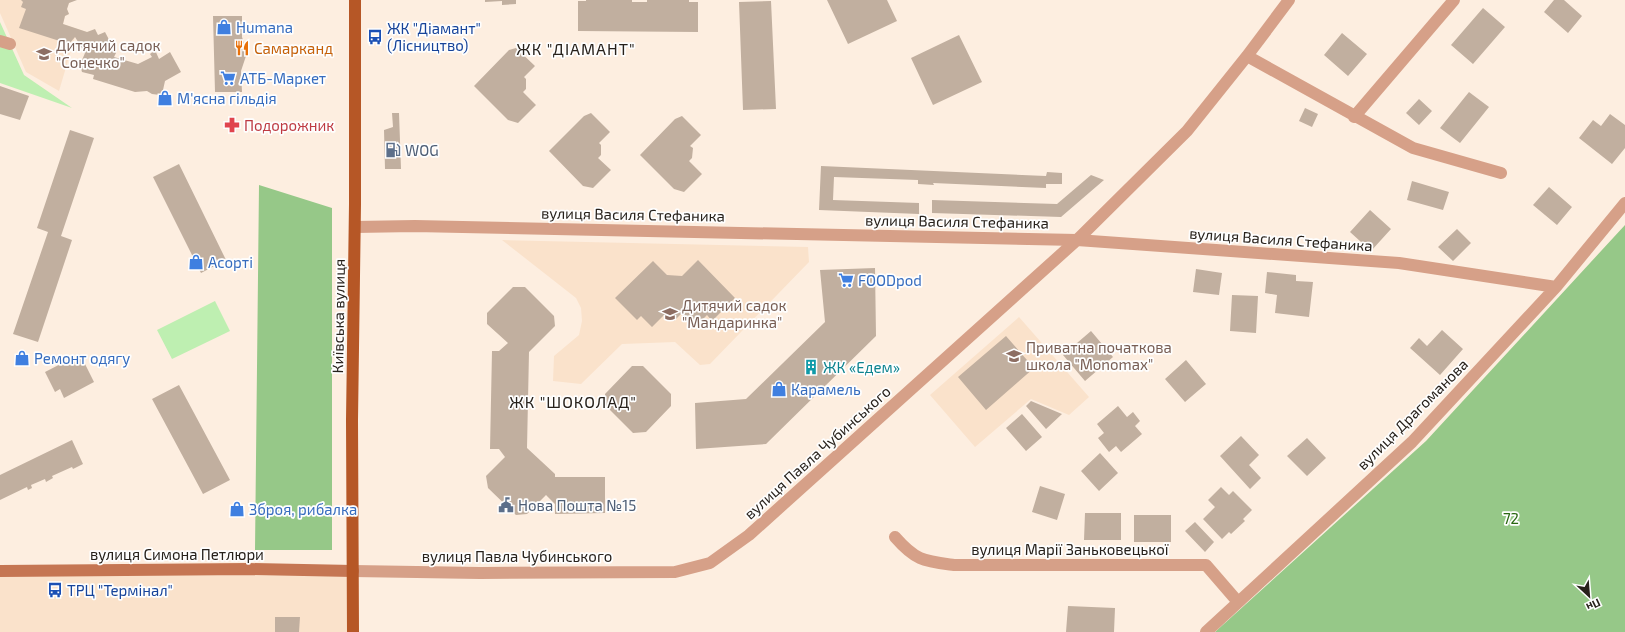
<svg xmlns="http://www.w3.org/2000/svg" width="1625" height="632" font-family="'Exo 2',sans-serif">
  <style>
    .built { fill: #fae2cb }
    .green { fill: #beefb1 }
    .forest { fill: #96c888 }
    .building { fill: #c1af9f }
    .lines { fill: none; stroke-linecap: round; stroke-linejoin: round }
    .street { stroke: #d6a088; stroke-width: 12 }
    .secondary { stroke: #c57653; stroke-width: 12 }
    .primary { stroke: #b65726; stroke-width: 12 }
    .labels { text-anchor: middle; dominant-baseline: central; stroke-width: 3.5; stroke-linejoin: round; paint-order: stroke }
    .shop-label { font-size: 15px; fill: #366cbe; stroke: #fefefe; text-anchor: start }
    .transit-label { font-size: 15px; fill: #164399; stroke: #fefefe; text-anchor: start }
    .education-label { font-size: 15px; fill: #785e54; stroke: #fefefe; text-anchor: start }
    .food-label { font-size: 15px; fill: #c56008; stroke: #fefefe; text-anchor: start }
    .health-label { font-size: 15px; fill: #be3a42; stroke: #fefefe; text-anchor: start }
    .service-label { font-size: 15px; fill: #4e5e75; stroke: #fefefe; text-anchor: start }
    .street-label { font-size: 15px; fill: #27211b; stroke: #fefefe }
    .culture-label { font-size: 15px; fill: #0d838f; stroke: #fefefe; text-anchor: start }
    .park-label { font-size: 15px; fill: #296812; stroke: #fefefe }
    .neighbourhood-label { font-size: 16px; letter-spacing: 1px; fill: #27211b; stroke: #fefefe }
  </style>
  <rect width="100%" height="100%" fill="#fdeee0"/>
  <path class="built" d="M0 0H75L69 3 67 9 69 14 65 16 63 24 87 32 75 37 59 91 26 72 0 13Z
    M502 240 808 247 809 262 710 364 700 365 675 342 622 344 581 384 553 381 554 356 579 335 582 321 581 308 576 298Z
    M1019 317 1089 397 1069 415 1031 399 975 447 930 395Z
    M0 571H353V632H0Z"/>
  <path class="green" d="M0 22 24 75 72 108 0 83Z
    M215 301 230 331 172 359 157 330Z"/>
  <path class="forest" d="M259 185 332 208V550H255Z
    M1625 225V632H1215L1426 441Z"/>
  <path class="building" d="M21 0H77L69 3 67 9 69 14 65 16 63 24 87 32 95 29 98 35 105 32 116 53 114 57 138 64 152 57 150 54 155 50 159 59 170 52 181 72 165 81 163 90 160 95 152 94 147 91 135 92 93 79 94 75 82 72 80 65 85 53 75 37 69 44 19 28 26 9 21 7 23 2Z
    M485 0H516V4L502 5V1L485 2Z
    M586 0H632V2H647V0H689V2H698V32L578 31V1H586Z
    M827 0H887L897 21 848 44Z
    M1554 0H1564L1582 16 1568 33 1544 12Z
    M771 1 776 109 743 110 739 2Z
    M1483 8 1505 27 1473 64 1451 45Z
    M213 16H242V37L246 49V56L241 71 242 92H215Z
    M1342 33 1367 54 1348 76 1324 55Z
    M959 35 982 82 933 105 911 58Z
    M516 48 535 66 524 77 526 79V89L523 92 536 105 518 123 508 120 474 86 509 50Z
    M0 86 29 96 20 120 0 114Z
    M1469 92 1489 107 1460 143 1440 128Z
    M1419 99 1432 111 1419 125 1406 113Z
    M1305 108 1318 114 1312 127 1299 121Z
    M392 113H399L401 169H385L384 130 393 127Z
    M591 113 610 132 599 143 601 145V155L598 158 611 170 593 188 583 186 549 151 584 116Z
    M1610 114 1625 125V148L1612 164 1579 138 1593 120 1601 126Z
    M682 116 701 135 690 146 693 148 692 158 689 161 702 174 684 192 674 189 640 155 675 119Z
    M70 130 94 138 61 236 72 240 38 342 13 334 48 232 37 228Z
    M179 164 226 260 201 273 153 177Z
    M821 166 1046 176 1047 172 1062 173V184H1046V188L933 183 934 185 918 184V180L834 177 833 200 919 203V214L819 210Z
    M1091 175 1104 180 1061 217 932 213V200L1057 204Z
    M1412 181 1449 192 1443 210 1407 200Z
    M1549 187 1572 207 1557 225 1533 205Z
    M1370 210 1391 229 1371 251 1350 232Z
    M1457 229 1471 243 1453 261 1438 247Z
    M698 260 735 298 712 321 707 315 695 327 682 313 674 321 666 313 652 327 641 316 637 320 615 298 653 261 667 275 682 276Z
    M875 268 876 336 766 444 696 449 695 403 746 399 825 322 820 270Z
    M1196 269 1222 273 1219 295 1193 292Z
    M1267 272 1296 275V281L1313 282 1309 317 1275 313 1277 295 1265 293Z
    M513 287H525L554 316 555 326 529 352 527 448 555 474V477H605V513L555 514V504L546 495 527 514 516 515 488 488 486 476 505 457 499 449H490L492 351H499L508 343 487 324V313Z
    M1232 295 1258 296 1256 333 1230 331Z
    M1442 330 1463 349 1440 375 1410 348 1419 338 1427 346Z
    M1091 331 1113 357 1085 381 1063 355Z
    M1006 336 1034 368 986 410 958 377Z
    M80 354 94 382 64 398 60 389 55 392 45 372Z
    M1186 360 1206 384 1185 402 1165 379Z
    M632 366H643L671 394V406L646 432 633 433 605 405V394Z
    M179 385 230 480 203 494 152 399Z
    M1031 401 1062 414 1046 429 1026 406Z
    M1118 406 1127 417 1133 412 1140 421 1135 426 1142 434 1121 452 1116 446 1109 452 1098 438 1104 433 1097 424Z
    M1022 414 1042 437 1026 451 1006 428Z
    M1241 436 1259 455 1249 465 1261 478 1250 489 1220 456Z
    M1307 438 1326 458 1307 476 1287 456Z
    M72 440 83 464 73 469 72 467 52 476 53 478 46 482 45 479 31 485 32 488 28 490 27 487 0 500V475Z
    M1100 453 1118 473 1099 491 1081 471Z
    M1040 486 1065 494 1057 520 1032 512Z
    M1221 487 1229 495 1233 491 1252 510 1243 519 1245 521 1231 534 1229 532 1222 539 1203 519 1215 507 1208 500Z
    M1085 513H1121V540H1084Z
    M1134 515H1171V542H1134Z
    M1195 522 1214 542 1205 552 1185 531Z
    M1068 606 1115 608 1114 632H1066Z
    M275 617H300L299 632H275Z"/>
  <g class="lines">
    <path class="street" d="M0 41 10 44
      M1247 56 1413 148 1501 173
      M1354 117 1454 0
      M355 227 415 226 1077 240 1399 263 1556 287
      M895 537C916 561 924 561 954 565H1206L1238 602
      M353 571 480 573 675 572 710 563 749 535 1077 240 1187 131 1247 56 1289 0
      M1206 632 1412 442 1556 287 1625 203"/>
    <path class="secondary" d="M0 571 249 569 353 571"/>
    <path class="primary" d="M353 632 352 420 355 204V0"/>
  </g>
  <defs>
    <g id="shop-bare" transform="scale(1.2)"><path d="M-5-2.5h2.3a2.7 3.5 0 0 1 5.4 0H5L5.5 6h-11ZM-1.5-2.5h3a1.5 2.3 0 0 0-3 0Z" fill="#3f7fe0" stroke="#fefefe" stroke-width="2.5" paint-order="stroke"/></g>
    <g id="bus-bare" transform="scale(1.2)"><path d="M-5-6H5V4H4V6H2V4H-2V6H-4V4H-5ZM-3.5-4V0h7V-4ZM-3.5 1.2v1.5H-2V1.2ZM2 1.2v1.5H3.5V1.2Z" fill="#1a4fb4" stroke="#fefefe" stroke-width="2.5" paint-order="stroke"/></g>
    <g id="restaurant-bare" transform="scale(1.2)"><path d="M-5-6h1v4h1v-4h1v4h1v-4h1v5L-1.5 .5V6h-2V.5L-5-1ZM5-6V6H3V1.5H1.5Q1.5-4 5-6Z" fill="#e8710a" stroke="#fefefe" stroke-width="2.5" paint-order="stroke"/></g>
    <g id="school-bare" transform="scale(1.2)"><path d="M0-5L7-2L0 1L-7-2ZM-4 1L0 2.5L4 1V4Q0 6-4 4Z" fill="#8d6e63" stroke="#fefefe" stroke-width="2.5" paint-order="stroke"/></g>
    <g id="supermarket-bare" transform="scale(1.2)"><path d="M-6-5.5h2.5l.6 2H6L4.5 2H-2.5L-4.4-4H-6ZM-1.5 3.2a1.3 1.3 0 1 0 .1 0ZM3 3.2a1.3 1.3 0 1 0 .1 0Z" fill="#3f7fe0" stroke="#fefefe" stroke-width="2.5" paint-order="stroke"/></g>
    <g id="pharmacy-bare" transform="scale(1.2)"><path d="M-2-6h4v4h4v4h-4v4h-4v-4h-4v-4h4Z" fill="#e0444e" stroke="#fefefe" stroke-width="2.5" paint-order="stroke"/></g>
    <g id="fuel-bare" transform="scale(1.2)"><path d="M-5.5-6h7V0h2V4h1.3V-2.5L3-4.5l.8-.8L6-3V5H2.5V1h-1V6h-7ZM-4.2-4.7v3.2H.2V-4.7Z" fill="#5c6f8a" stroke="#fefefe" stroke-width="2.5" paint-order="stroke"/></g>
    <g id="building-bare" transform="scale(1.2)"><path d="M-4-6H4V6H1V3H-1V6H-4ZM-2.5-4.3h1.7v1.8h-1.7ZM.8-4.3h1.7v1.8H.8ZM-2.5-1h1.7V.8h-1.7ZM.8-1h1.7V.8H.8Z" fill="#0f9aa8" stroke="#fefefe" stroke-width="2.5" paint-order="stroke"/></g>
    <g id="civic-bare" transform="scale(1.2)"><path d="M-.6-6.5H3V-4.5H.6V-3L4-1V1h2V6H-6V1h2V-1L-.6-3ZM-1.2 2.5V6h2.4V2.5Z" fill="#5c6f8a" stroke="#fefefe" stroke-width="2.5" paint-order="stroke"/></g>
  </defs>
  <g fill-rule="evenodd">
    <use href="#shop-bare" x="224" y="27"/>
    <use href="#bus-bare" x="375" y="37"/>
    <use href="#restaurant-bare" x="242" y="48"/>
    <use href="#school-bare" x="44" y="54"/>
    <use href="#supermarket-bare" x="228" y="78"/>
    <use href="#shop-bare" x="165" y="98"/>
    <use href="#pharmacy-bare" x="232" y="125"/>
    <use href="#fuel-bare" x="393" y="150"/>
    <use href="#shop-bare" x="196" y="262"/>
    <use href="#supermarket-bare" x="846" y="280"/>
    <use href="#school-bare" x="670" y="314"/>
    <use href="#school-bare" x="1014" y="356"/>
    <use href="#shop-bare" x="22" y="358"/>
    <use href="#building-bare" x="811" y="367"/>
    <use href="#shop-bare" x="779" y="389"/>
    <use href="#civic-bare" x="506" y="505"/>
    <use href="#shop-bare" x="237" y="509"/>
    <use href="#bus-bare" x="55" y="590"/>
  </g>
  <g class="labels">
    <g class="shop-label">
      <text x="236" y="27">Humana</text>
      <text x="240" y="78">АТБ-Маркет</text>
      <text x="177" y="98">М'ясна гільдія</text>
      <text x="208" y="262">Асорті</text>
      <text x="858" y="280">FOODpod</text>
      <text x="34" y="358">Ремонт одягу</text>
      <text x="791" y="389">Карамель</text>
      <text x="249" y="509">Зброя, рибалка</text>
    </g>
    <g class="transit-label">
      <text x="387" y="28">ЖК "Діамант"<tspan x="387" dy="17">(Лісництво)</tspan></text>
      <text x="67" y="590">ТРЦ "Термінал"</text>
    </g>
    <g class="education-label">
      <text x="56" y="45">Дитячий садок<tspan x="56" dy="17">"Сонечко"</tspan></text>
      <text x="682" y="305">Дитячий садок<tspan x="682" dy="17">"Мандаринка"</tspan></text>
      <text x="1026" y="347">Приватна початкова<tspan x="1026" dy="17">школа "Monomax"</tspan></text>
    </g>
    <g class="food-label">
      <text x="254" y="48">Самарканд</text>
    </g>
    <g class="health-label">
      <text x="244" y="125">Подорожник</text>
    </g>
    <g class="service-label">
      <text x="405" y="150">WOG</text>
      <text x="518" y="505">Нова Пошта №15</text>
    </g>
    <g class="street-label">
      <text transform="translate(633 214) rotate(1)">вулиця Василя Стефаника</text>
      <text transform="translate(957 221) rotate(1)">вулиця Василя Стефаника</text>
      <text transform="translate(1281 239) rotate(4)">вулиця Василя Стефаника</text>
      <text transform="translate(338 316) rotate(-89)">Київська вулиця</text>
      <text transform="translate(1412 414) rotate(-45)">вулиця Драгоманова</text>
      <text transform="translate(817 452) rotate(-42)">вулиця Павла Чубинського</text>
      <text x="1070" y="549">вулиця Марії Заньковецької</text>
      <text x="177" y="554">вулиця Симона Петлюри</text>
      <text x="517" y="556">вулиця Павла Чубинського</text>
    </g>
    <g class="culture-label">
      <text x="823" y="367">ЖК «Едем»</text>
    </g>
    <g class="park-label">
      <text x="1511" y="518">72</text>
    </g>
    <g class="neighbourhood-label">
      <text x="576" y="48">ЖК "ДІАМАНТ"</text>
      <text x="573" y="401">ЖК "ШОКОЛАД"</text>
    </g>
  </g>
  <g transform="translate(1589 596) rotate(154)" stroke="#fefefe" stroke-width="3" paint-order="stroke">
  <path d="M0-3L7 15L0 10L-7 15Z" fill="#27211b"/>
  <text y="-6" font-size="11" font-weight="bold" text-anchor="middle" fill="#27211b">Пн</text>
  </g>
</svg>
